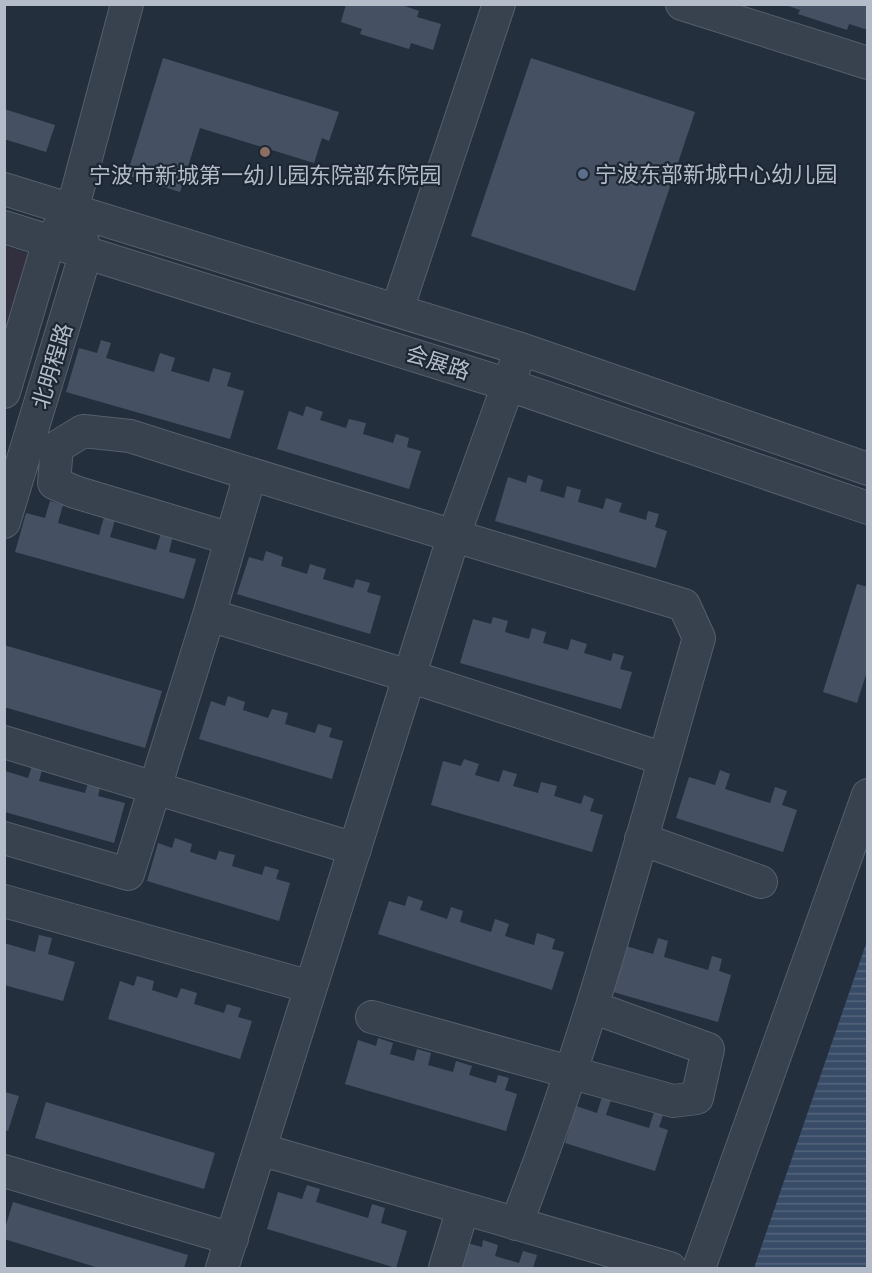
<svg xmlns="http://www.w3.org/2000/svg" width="872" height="1273" font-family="Mulish,'Noto Sans SC',sans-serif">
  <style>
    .medical { fill: #32303f }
    .water { fill: url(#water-rules) }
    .building { fill: #455162 }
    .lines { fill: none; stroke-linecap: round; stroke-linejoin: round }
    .minor-casing { stroke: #565f6c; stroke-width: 34 }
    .minor { stroke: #38414e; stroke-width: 32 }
    .education-dot { fill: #8d6e63; stroke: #1d2633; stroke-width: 2 }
    .service-dot { fill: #5c6f8a; stroke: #1d2633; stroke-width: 2 }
    .labels { text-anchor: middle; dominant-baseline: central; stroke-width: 4.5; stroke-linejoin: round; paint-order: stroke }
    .poi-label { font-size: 22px; fill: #b4bcc9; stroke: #1d2633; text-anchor: start }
    .street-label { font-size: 22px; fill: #b4bcc9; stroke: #1d2633 }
  </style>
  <defs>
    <pattern id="water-rules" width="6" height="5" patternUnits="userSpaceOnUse" patternTransform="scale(1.5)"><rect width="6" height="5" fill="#394c67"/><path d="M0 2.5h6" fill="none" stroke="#53647b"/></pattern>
  </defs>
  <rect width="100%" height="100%" fill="#242f3e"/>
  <path class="medical" d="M5 246 39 257 5 367Z"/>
  <path class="water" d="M867 941V1268H754Z"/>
  <path class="building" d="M346 4H399L419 11 417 17 441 24 433 50 411 43 409 49 360 34 362 29 341 22Z
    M786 5H868V30L849 24 847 30 798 14 800 10Z
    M163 58 339 112 329 141 322 138 314 163 200 128 180 192 127 175Z
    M531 58 695 112 635 291 471 236Z
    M4 109 55 125 46 152 4 139Z
    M101 340 111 343 106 358 154 372 160 353 175 358 171 371 209 382 213 368 231 373 227 386 244 391 230 439 66 392 79 348 97 353Z
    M306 406 323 412 320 420 346 428 349 419 366 423 363 434 393 443 396 434 409 438 407 447 421 451 409 489 277 449 289 411 303 416Z
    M528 475 543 480 540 491 564 498 567 486 581 490 578 502 603 509 606 498 622 503 619 512 646 520 648 511 659 514 655 527 667 531 656 568 495 521 508 477 526 483Z
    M50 501 63 505 58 523 99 535 104 517 115 520 110 537 156 550 161 533 173 536 169 552 196 559 184 599 15 552 26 513 45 518Z
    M266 551 283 557 281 566 307 574 310 564 326 569 323 579 353 588 356 579 370 583 367 592 381 596 370 634 237 594 249 557 263 561Z
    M857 584 868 587V668L857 703 823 692Z
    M493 617 508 621 505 632 529 639 532 628 546 632 543 643 568 650 571 639 587 644 584 653 611 661 613 653 624 656 620 669 632 672 621 709 460 663 473 619 491 624Z
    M4 645 162 691 145 748 4 707Z
    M228 696 245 702 243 710 268 718 272 709 288 713 285 724 315 733 318 724 332 728 329 737 343 741 332 779 199 739 211 701 225 706Z
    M464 759 479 764 475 775 499 782 503 770 517 774 513 786 538 793 541 782 557 786 554 796 581 804 584 795 594 799 590 811 603 815 592 852 431 805 443 761 461 766Z
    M34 760 44 763 39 781 85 793 90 776 102 780 98 796 125 803 114 843 5 812V771L28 778Z
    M720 770 730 774 725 789 770 803 775 787 787 791 782 805 797 810 783 852 676 818 689 777 715 785Z
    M175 838 192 844 190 852 216 860 219 851 235 855 232 866 262 875 265 866 279 870 276 879 290 883 279 921 147 881 158 843 172 848Z
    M408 896 423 901 420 910 447 919 451 907 463 911 460 922 491 932 495 919 509 924 505 936 534 945 537 933 555 939 552 949 564 952 552 990 378 934 389 901 405 906Z
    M39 935 52 938 48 954 75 962 63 1001 4 985V943L35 952Z
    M658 938 668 941 664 957 708 970 712 956 722 959 719 971 731 975 718 1022 613 992 626 946 653 954Z
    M137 976 154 981 152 990 177 998 181 988 197 993 194 1004 224 1013 227 1004 241 1008 238 1017 252 1021 240 1059 108 1019 120 981 134 986Z
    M378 1038 393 1043 390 1054 414 1061 417 1049 431 1053 428 1065 453 1072 456 1061 472 1066 469 1075 496 1083 498 1075 509 1078 505 1090 517 1094 506 1131 345 1084 358 1040 376 1046Z
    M5 1092 19 1096 8 1131 5 1130Z
    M602 1097 611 1100 606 1115 649 1128 654 1112 663 1115 659 1127 668 1130 655 1171 565 1143 576 1106 597 1113Z
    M46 1102 215 1153 204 1189 35 1138Z
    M307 1185 320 1189 316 1202 368 1218 372 1204 385 1208 381 1223 407 1231 396 1268 267 1229 278 1192 302 1199Z
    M13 1202 188 1255 184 1268H99L4 1239V1231Z
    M483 1240 498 1245 495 1256 519 1263 523 1251 537 1255 533 1268H456L463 1242 482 1247Z"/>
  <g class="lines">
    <g class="minor-casing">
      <path id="minor" d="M682 4 868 63
        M4 189 521 349 868 469
        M4 227 509 385 868 508
        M397 310 499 4
        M4 392 49 241 72 211 127 4
        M4 522 86 252 80 233
        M231 539 75 492 54 483 57 447 83 431 130 436C314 495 499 549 684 605L699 638C642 835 591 1033 516 1224
        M209 615 409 676 664 759
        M4 742 355 849
        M4 838 128 874 209 615 250 475
        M641 839 761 882
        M4 901 311 987
        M372 1017 673 1101 697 1098 708 1049 592 1007
        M259 1155 273 1153 670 1268
        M4 1171 232 1239
        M222 1268 454 535 521 349
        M445 1268 463 1208
        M699 1268 868 795"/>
    </g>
    <use href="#minor" class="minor"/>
  </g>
  <circle class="education-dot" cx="265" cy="152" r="6"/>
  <circle class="service-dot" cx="583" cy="174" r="6"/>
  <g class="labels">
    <g class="poi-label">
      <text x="595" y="174">宁波东部新城中心幼儿园</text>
      <text x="265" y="175" text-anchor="middle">宁波市新城第一幼儿园东院部东院园</text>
    </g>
    <g class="street-label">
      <text transform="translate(438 362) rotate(18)">会展路</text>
      <text transform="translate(52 366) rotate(-73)">北明程路</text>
    </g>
  </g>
  <rect width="872" height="1273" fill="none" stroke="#b4bcc9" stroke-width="12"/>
</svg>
